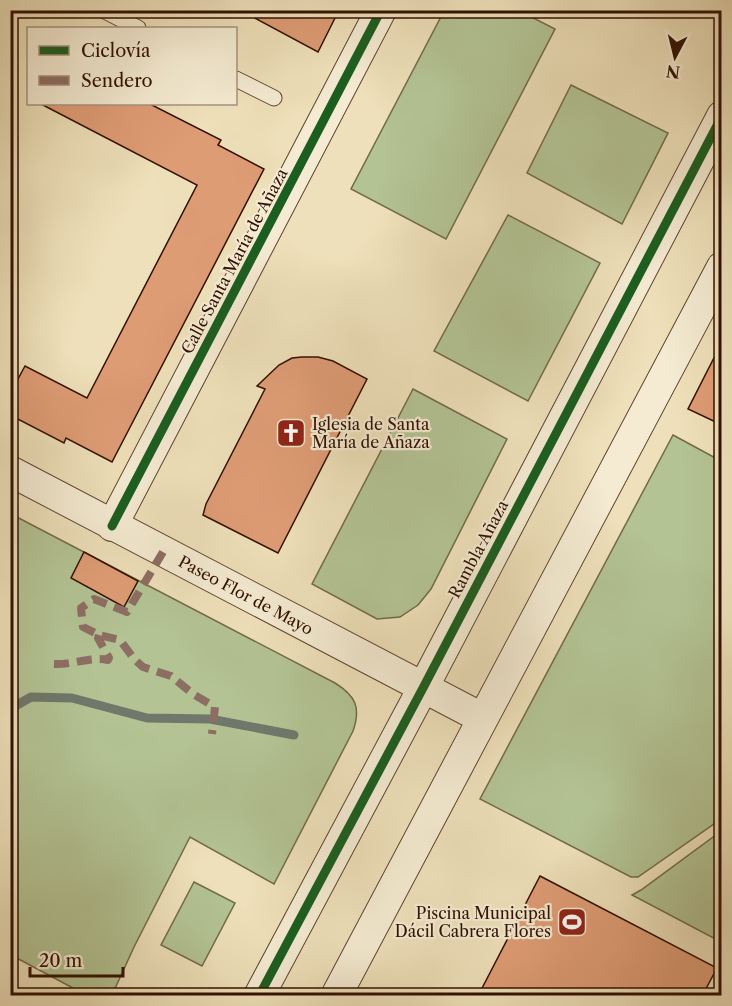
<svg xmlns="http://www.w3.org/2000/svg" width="732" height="1006" font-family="'Libre Caslon Text',serif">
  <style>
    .green { fill: #b3c394; stroke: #726a4a; stroke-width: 1.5 }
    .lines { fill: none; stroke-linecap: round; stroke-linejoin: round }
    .stream { stroke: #6f786b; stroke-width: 9 }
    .building { fill: #de9c75; stroke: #311001; stroke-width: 1.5 }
    .service-casing { stroke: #60442f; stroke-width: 17 }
    .minor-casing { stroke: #60442f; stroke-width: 32 }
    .service { stroke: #f4ebd2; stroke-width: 15 }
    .minor { stroke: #f4ebd2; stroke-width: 30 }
    .quiet { stroke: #8d6e63; stroke-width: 8; stroke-dasharray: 15 8; stroke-linecap: butt }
    .cycleway-casing { stroke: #f4ebd2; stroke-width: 13 }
    .cycleway { stroke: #1b5e20; stroke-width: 9 }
    .labels { text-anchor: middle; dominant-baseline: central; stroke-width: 4.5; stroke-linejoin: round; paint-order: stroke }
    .street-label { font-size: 16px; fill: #311001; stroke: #f4ebd2 }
    .poi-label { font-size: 16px; fill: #311001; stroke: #f4ebd2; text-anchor: start }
  </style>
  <rect width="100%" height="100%" fill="#eee0ba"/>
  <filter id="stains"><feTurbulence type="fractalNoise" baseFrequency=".00333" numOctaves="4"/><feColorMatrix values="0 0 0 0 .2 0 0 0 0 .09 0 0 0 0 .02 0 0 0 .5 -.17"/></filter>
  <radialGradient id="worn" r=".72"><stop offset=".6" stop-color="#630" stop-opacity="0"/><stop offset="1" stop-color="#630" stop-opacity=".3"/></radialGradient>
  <path class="green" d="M444 11H520L555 29 446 239 351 189Z
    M571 85 668 133 622 224 527 173Z
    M508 215 600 263 528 401 434 351Z
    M413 389 507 439 431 589 418 605 400 617 377 619 312 584Z
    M673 435 721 461V819L638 877H631L480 799Z
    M11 514 335 683C356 696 361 708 353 731L274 884 190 837 134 947 112 995H86L11 955Z
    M720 832 722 900 720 930 721 942 632 895 641 890Z
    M194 882 235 903 202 966 161 945Z"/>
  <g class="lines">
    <path class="stream" d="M10 709 31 697 72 698 147 718 210 719 294 735"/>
  </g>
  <path class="building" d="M240 10H339L318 52Z
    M41 104H150L221 140 218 145 264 169 112 462 66 438 64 443 10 415V394L25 366 87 398 197 185Z
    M722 342V425L688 409Z
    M302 357H318L333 361 367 379 278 553 203 515 206 504 265 389 257 386 279 365 292 358Z
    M84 552 138 581 124 607 71 578Z
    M540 876 717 968 702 996H478Z"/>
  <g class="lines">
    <g class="service-casing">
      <path id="service" d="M103 10 138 28
        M236 79 274 98"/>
    </g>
    <g class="minor-casing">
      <path id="minor" d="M10 471 482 718
        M112 526 381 10
        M259 996 423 688 722 116
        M336 996 722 267"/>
    </g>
    <use href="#service" class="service"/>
    <use href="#minor" class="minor"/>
    <path class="quiet" d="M163 552 127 612 94 599 81 608 83 627 99 635 120 640 134 659 143 667 171 676 193 694 215 707 212 734
      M54 664C73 665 92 656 108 660L109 658 98 638 99 635"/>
    <g class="cycleway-casing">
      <path id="cycleway" d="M112 526 381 10
        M259 996 423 688 722 116"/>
    </g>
    <use href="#cycleway" class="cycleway"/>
  </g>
  <defs>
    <g id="church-square" transform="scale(1.5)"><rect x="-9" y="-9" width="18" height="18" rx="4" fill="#8f2418" stroke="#f4ebd2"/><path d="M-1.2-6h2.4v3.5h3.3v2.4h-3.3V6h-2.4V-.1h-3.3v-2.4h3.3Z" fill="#fff"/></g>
    <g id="stadium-square" transform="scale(1.5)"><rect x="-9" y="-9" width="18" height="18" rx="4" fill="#8f2418" stroke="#f4ebd2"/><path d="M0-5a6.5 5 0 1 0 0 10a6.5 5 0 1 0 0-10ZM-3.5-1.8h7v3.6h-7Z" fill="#fff"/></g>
  </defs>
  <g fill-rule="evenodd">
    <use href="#church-square" x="291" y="433"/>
    <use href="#stadium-square" x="572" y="922"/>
  </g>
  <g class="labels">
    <g class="street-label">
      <text transform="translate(234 261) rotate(-62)">Calle Santa María de Añaza</text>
      <text transform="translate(478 549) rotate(-62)">Rambla Añaza</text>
      <text transform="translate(246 595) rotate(28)">Paseo Flor de Mayo</text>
    </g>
    <g class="poi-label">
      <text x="312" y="424">Iglesia de Santa<tspan x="312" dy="18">María de Añaza</tspan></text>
      <text x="551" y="913" text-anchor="end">Piscina Municipal<tspan x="551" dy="18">Dácil Cabrera Flores</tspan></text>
    </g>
  </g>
  <rect width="732" height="1006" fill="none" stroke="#eee0ba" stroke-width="36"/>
  <rect x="12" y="12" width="708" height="982" fill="none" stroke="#311001" stroke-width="3"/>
  <rect x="18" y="18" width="696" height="970" fill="none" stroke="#311001" stroke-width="1.5"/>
  <rect x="27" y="27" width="210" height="78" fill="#f4ebd2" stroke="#a6937e" stroke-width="1.5"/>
  <rect x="39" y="46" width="30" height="9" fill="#1b5e20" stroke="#a6937e" stroke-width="1.5"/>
  <text x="81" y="57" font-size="18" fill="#311001">Ciclovía</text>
  <rect x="39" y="76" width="30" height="9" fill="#8d6e63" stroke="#a6937e" stroke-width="1.5"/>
  <text x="81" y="87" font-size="18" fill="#311001">Sendero</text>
  <g transform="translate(675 57) rotate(187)" stroke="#f4ebd2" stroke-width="4.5" paint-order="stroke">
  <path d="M0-4.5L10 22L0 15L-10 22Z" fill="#311001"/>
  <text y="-9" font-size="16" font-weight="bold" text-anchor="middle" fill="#311001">N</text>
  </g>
  <path d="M30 967v9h93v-9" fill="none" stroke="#311001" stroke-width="3"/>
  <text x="39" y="967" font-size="18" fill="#311001" stroke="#f4ebd2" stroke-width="4.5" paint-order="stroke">20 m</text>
  <rect width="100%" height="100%" filter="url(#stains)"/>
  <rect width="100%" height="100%" fill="url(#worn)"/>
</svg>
